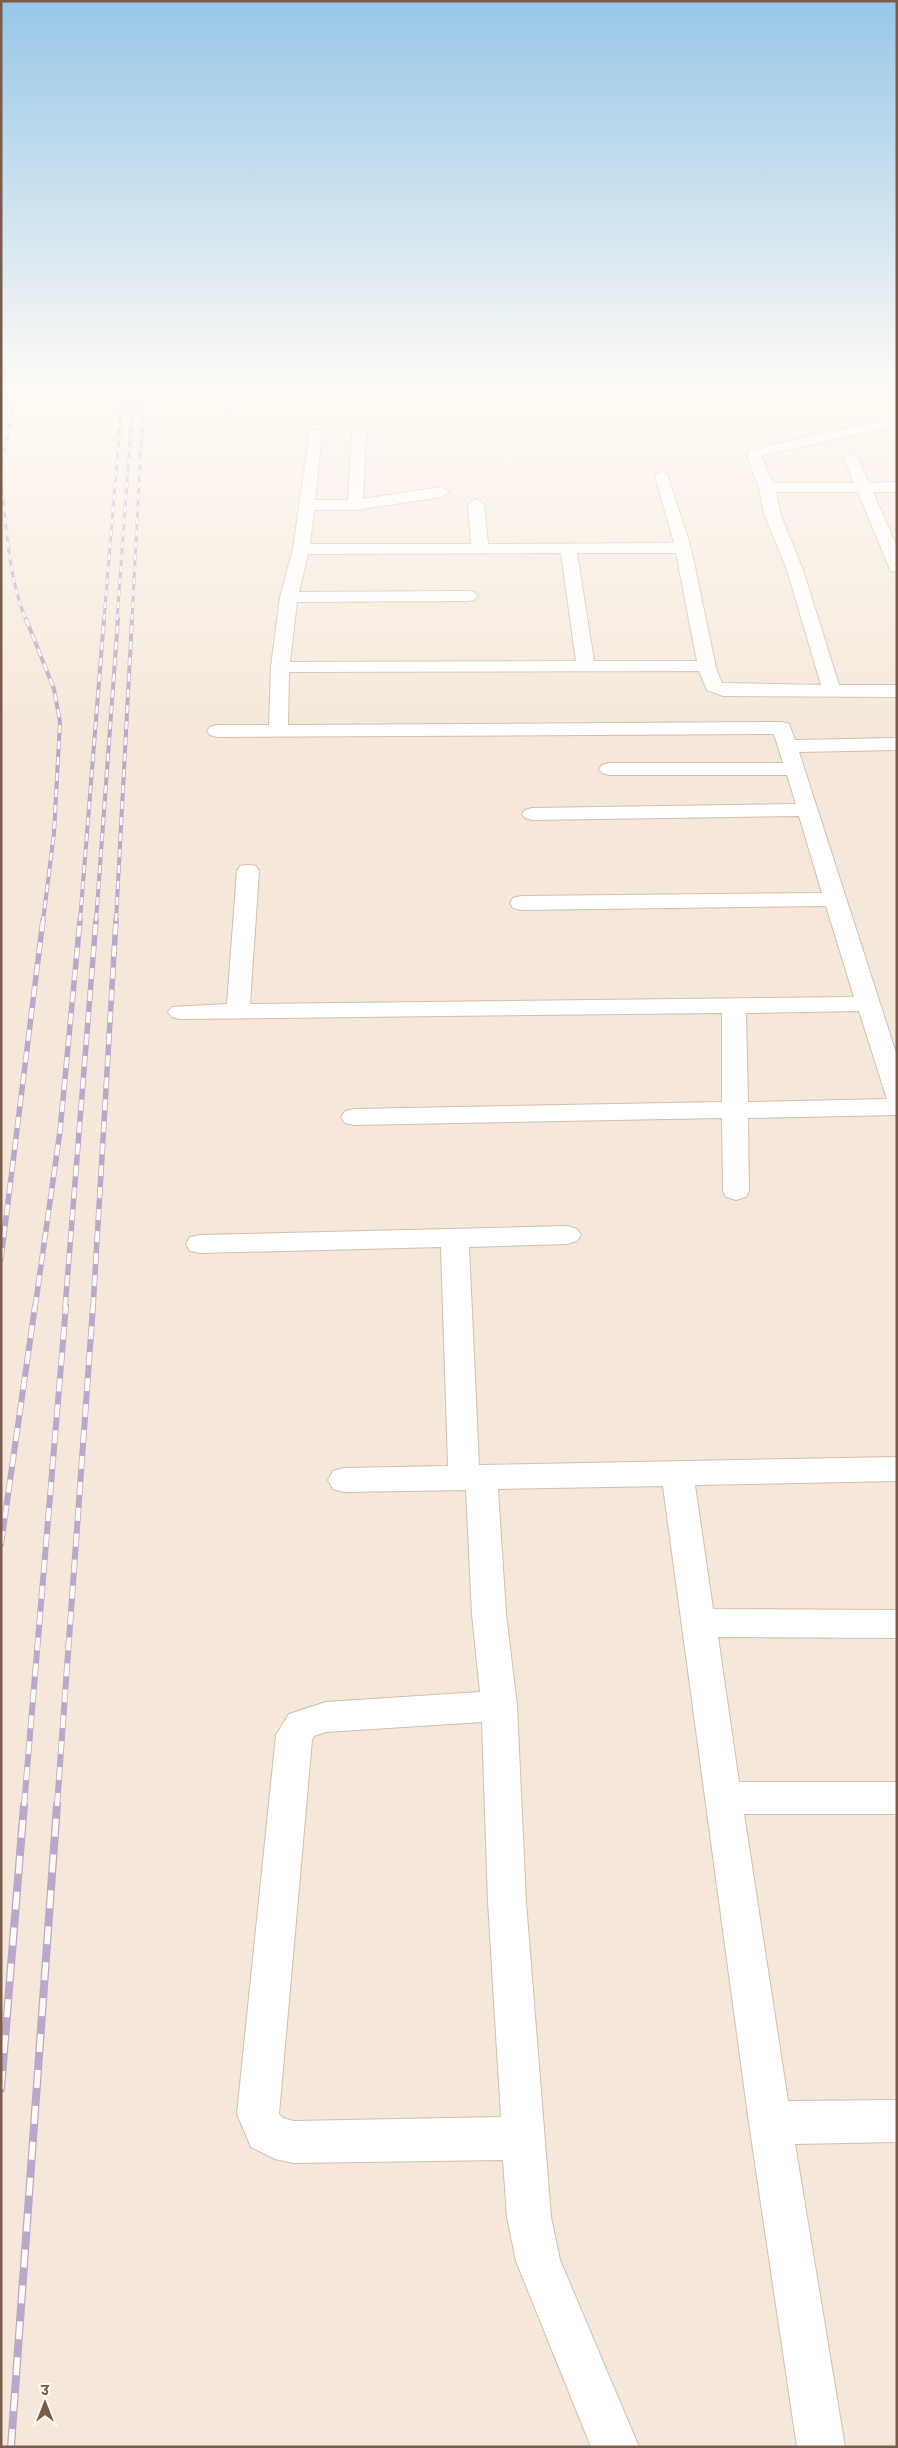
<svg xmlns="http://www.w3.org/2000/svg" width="898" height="2448" font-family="Poppins,'Noto Sans Devanagari',sans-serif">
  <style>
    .residential { fill: #f5e8da }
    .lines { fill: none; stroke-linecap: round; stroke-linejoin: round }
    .street-casing { stroke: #d1beb0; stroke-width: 2 }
    .path { stroke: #d9b8a5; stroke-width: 2; stroke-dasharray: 0.5 2; stroke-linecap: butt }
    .street { fill: #fff; fill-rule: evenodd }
    .rail-far4-casing { stroke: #b9a8c9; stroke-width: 3 }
    .rail-far3-casing { stroke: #b9a8c9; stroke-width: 4 }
    .rail-far2-casing { stroke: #b9a8c9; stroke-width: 5.5 }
    .rail-far1-casing { stroke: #b9a8c9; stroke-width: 6 }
    .rail-casing { stroke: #b9a8c9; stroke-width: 8 }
    .rail-far4 { stroke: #fffaf3; stroke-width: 2; stroke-dasharray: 6; stroke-linecap: butt }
    .rail-far3 { stroke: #fffaf3; stroke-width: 2.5; stroke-dasharray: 8; stroke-linecap: butt }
    .rail-far2 { stroke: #fffaf3; stroke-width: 4; stroke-dasharray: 11; stroke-linecap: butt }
    .rail-far1 { stroke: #fffaf3; stroke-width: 4.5; stroke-dasharray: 13; stroke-linecap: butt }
    .rail { stroke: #fffaf3; stroke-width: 5.5; stroke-dasharray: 18; stroke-linecap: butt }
    .path-bridge { stroke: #d9b8a5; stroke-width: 2; stroke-dasharray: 0.5 2; stroke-linecap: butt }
  </style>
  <rect width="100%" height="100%" fill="#fdf6ec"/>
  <path class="residential" d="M1 387H897V2447H1Z"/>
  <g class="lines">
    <g class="street-casing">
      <path id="street" d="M239 387H253L235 408H225L223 405Z
        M897 417V425L761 456 773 483H854L844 458 851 454 858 458 869 483 897 482V492H873L897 547V572L891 571 889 567 858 492H776L780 513 803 570 839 685H897V697L723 696 707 690 699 671 289 672 288 725 782 722 789 724 795 740 897 738V750L799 752 897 1056V1115L748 1118 749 1191 746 1197 736 1200 726 1197 723 1191 722 1118 354 1125 345 1123 341 1117 345 1111 354 1109 722 1102V1013L180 1019 172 1017 168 1012 172 1007 227 1004 237 871 240 866 248 865 256 866 259 871 250 1004 854 997 826 906 521 910 513 908 510 903 513 898 521 896 822 893 799 816 532 820 525 818 522 814 525 810 532 808 796 804 787 775H609L602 773 599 769 602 765 609 763H783L774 734 217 737 210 735 207 731 210 727 217 725H269L271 667 280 597 293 549 310 430H320L322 433 315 500H348L352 432 359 428 366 432 363 499 441 487 449 492 441 497 355 510H314L310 544H471L468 504 476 499 484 504 488 544 674 543 655 476 662 472 667 473 691 548 716 668 722 683 821 685 787 570 764 513 759 488 747 456 750 450ZM561 553 576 661 290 662 297 602 468 601 474 600 477 596 474 592 468 591 299 592 308 554ZM577 553H676L697 661H594ZM859 1011 887 1099 748 1102 746 1013Z
        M567 1226 577 1229 581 1235 577 1241 567 1244 469 1247 479 1465 897 1457V1481L695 1485 713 1609 897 1610V1638L718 1637 739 1782H897V1814H744L788 2101 897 2100V2142L795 2144 845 2447H797L749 2123 663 1486 498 1489 506 1614 517 1706 526 1902 551 2217 560 2260 639 2447H591L516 2261 507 2217 503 2160 294 2163 275 2159 251 2147 237 2114 276 1735 289 1714 326 1702 480 1692 472 1614 466 1490 344 1492 333 1489 328 1480 333 1471 344 1468 448 1466 441 1247 200 1253 190 1251 186 1244 190 1237 200 1235ZM482 1722 488 1902 501 2117 294 2121 283 2118 279 2114 312 1740 314 1736 326 1732Z"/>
    </g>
    <path class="path" d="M224 423 226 435"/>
    <use href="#street" class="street"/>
    <g class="rail-far4-casing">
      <path id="rail-far4" d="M1 470 17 387
        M1 482C7 528 8 577 26 620
        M104 620 123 387
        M117 620 134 387
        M132 620 144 387"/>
    </g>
    <g class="rail-far3-casing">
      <path id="rail-far3" d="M26 619 54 689 60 722 54 833 43 921
        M80 921 104 619
        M96 921 118 619
        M116 921 132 619"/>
    </g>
    <g class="rail-far2-casing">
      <path id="rail-far2" d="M1 1259 43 920
        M35 1308 60 1131 80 920
        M65 1308 96 920
        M93 1308 116 920"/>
    </g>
    <g class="rail-far1-casing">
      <path id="rail-far1" d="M1 1544 35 1306
        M24 1806 66 1306
        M57 1806 93 1306"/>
    </g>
    <g class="rail-casing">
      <path id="rail" d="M1 2089 24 1805
        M11 2447 57 1805"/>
    </g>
    <use href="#rail-far4" class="rail-far4"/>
    <use href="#rail-far3" class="rail-far3"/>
    <use href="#rail-far2" class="rail-far2"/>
    <use href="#rail-far1" class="rail-far1"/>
    <use href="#rail" class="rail"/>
    <path class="path-bridge" d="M1 444 226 435"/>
  </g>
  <linearGradient id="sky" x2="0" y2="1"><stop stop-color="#97c7e8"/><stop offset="0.53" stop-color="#fefbf6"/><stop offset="1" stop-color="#fefbf6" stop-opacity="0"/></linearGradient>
  <rect width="898" height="730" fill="url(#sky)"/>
  <rect width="898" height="2448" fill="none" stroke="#7a5c4d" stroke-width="5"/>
  <g transform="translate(45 2403)" stroke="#fffaf3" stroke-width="4" paint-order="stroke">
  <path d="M0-4L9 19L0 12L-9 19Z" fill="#7a5c4d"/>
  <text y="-8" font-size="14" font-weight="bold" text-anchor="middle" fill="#7a5c4d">उ</text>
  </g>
</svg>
